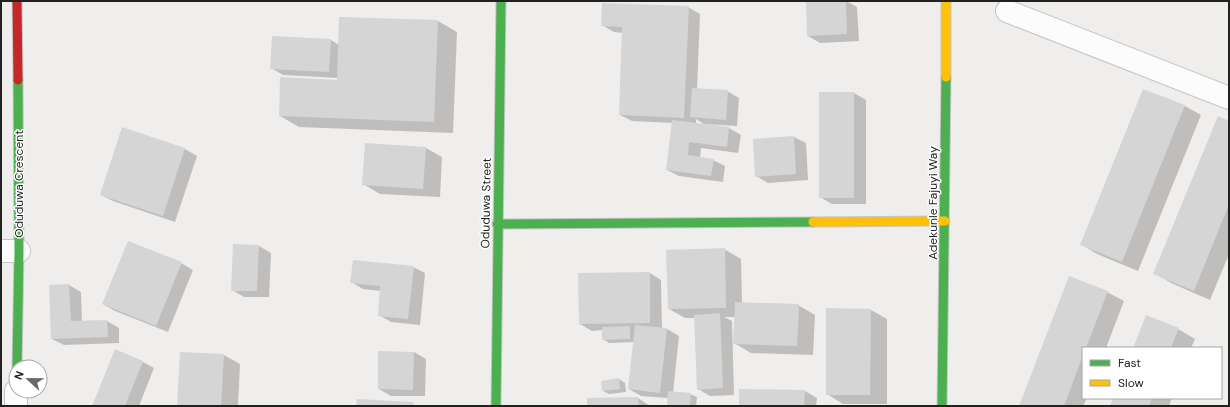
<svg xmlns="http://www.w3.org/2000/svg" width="1230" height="407" font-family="'DM Sans',sans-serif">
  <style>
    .shadow { fill: #0003 }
    .building { fill: #d6d5d5 }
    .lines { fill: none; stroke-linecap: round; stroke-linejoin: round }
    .street-casing { stroke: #c6c5c4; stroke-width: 24 }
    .fast-casing { stroke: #c6c5c4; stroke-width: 11 }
    .slow-casing { stroke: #c6c5c4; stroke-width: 11 }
    .jam-casing { stroke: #c6c5c4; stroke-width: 11 }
    .street { stroke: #fdfcfc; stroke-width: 22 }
    .fast { stroke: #4caf50; stroke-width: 9 }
    .slow { stroke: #ffc107; stroke-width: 9 }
    .jam { stroke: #c62828; stroke-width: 9 }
    .labels { text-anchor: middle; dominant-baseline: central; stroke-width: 3; stroke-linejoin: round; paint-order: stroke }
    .street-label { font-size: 12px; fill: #212120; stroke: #fff }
  </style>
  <rect width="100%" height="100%" fill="#efeeed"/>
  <path class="shadow" d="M830 1H846L857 7 859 41 820 43 808 36Z
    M688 7 700 14 697 89 727 91 739 98 737 126 704 124 696 119V124L729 128 741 135 738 153 701 148 700 158 713 160 725 166 723 182 679 176 667 170 673 123 632 121 620 115 623 33 614 32 602 25Z
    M438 21 457 32 453 133 299 127 280 116 338 81V78L283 75 271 68 331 40 339 45Z
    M854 93 866 100V204H832L820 197Z
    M1185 106 1201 115 1138 271 1097 254 1081 244Z
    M1229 122V254L1210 300 1171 283 1155 273Z
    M123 128 185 149 197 156 175 222 113 201 101 195Z
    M794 137 806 143 808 180 768 183 756 176Z
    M426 148 442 157 440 197 380 194 363 184Z
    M259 246 271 253 269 297H244L232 290Z
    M724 249 741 259 742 303 798 305 815 315 813 355 751 353 734 343 735 317H724L732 321 734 395 710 396 698 389 695 318H685L669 309Z
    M181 263 193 270 168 332 115 311 103 304Z
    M413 267 425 273 420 325 391 322 379 315 381 291 363 289 351 282Z
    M650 273 661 280 662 329H667L679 336 673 393 690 394 697 397 696 406H670L668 405V398L641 396 629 389 634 342 609 343 603 339V330L592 331 580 324Z
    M69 285 81 292 82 322 107 321 119 328V343L64 345 52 339Z
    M1107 292 1124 301 1106 348H1083V398H1087L1083 406H1020Z
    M871 310 887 319V404H843L827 394Z
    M1178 329 1195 339 1191 348H1134Z
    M414 352 426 359 425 396H391L379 389Z
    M224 355 240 364 238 406H178Z
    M143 362 154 368 139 406H93Z
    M619 379 625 383 626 392 609 394 603 391Z
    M805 391 817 398 816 406H740Z
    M638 398 650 406H588V399Z
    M1114 398H1172L1169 406H1111Z"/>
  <path class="building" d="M806 1H846L847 34 807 36Z
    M602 3 689 6 684 118 619 115 622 27 601 26Z
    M339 17 438 20 434 122 279 116 280 77 337 80Z
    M272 36 331 39 329 72 270 69Z
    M692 88 728 90 726 120 690 117Z
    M1143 89 1185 105 1122 262 1080 245Z
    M819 92H854V198H819Z
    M1218 116 1229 121V204L1194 291 1153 274Z
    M672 120 729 127 727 147 689 142 688 155 714 159 711 176 666 170Z
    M122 127 185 148 163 216 100 195Z
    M794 136 796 174 755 177 753 139Z
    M365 143 426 147 423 189 362 185Z
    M128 241 182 262 156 326 102 304Z
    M233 244 259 245 257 291H231Z
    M725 248 726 308 668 309 666 250Z
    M353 260 414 266 408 319 378 316 380 286 350 283Z
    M650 272V323L579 324 578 273Z
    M1069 276 1108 291 1086 348H1083V355L1064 406H1019Z
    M69 284 71 321 107 320 108 337 51 339 49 285Z
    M735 302 799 304 797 346 733 344Z
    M826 308 871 309 870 395H826Z
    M720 313 723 388 697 390 694 315Z
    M1146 315 1179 328 1171 348H1133Z
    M635 325 667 328 660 393 628 389Z
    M630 326V339L602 340V327Z
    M115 349 143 361 125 406H92Z
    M378 351 414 352 413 390 378 389Z
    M180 352 224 354 221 406H177Z
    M619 378 620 389 602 391 601 381Z
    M739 389 805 390 804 406H739Z
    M668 391 691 393 690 406 667 405Z
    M638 397 639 406H587V398Z
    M1113 398H1152L1149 406H1110Z
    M357 399 414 402 413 406H356Z"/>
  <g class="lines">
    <g class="street-casing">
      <path id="street" d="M1007 11 1229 98
        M1 251H19
        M16 406V391"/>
    </g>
    <g class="fast-casing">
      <path id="fast" d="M497 224 813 222
        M17 367 19 251 18 80
        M496 406 501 1
        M942 406 946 77"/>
    </g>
    <g class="slow-casing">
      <path id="slow" d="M946 77V1
        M813 222 945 221"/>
    </g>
    <g class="jam-casing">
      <path id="jam" d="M17 1 18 80"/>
    </g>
    <use href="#street" class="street"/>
    <use href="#fast" class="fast"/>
    <use href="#slow" class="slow"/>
    <use href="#jam" class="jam"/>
  </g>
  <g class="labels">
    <g class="street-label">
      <text transform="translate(19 184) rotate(-90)">Oduduwa Crescent</text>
      <text transform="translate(486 203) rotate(-89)">Oduduwa Street</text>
      <text transform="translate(933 203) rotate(-90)">Adekunle Fajuyi Way</text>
    </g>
  </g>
  <rect width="1230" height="407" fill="none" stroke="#212120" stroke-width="4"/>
  <rect x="1082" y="347" width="140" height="52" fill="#ffffff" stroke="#a6a6a6"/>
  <rect x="1090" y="360" width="20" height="6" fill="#4caf50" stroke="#a6a6a6"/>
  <text x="1118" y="367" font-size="12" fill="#212120">Fast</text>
  <rect x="1090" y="380" width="20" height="6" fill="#ffc107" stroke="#a6a6a6"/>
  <text x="1118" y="387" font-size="12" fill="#212120">Slow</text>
  <g transform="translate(28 379) rotate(292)"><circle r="19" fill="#ffffff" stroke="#a6a6a6"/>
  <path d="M0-3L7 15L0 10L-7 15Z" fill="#696968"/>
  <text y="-6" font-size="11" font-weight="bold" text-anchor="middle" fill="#212120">N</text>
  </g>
</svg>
